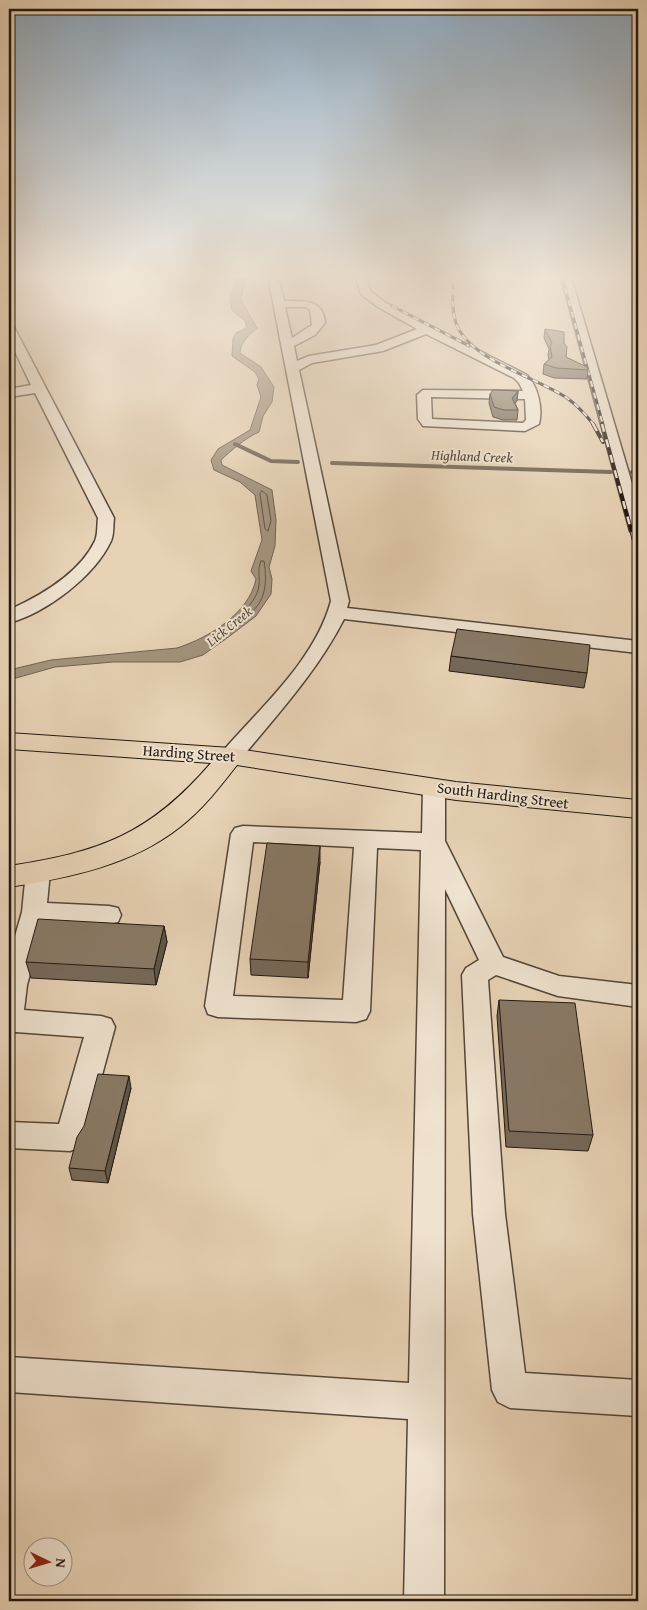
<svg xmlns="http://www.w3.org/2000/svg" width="647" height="1610" font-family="'Gentium Book Plus',serif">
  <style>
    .water { fill: #a4937d; stroke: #706252 }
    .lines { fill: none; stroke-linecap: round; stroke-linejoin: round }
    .shore { stroke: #625647; stroke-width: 1 }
    .stream { stroke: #706252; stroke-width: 4 }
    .minor-casing { stroke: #52463a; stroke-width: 3 }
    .major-casing { stroke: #211811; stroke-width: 2 }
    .minor { fill: #efe2cf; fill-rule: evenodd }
    .major { fill: #e7d2b5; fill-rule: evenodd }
    .rail-far1-casing { stroke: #211811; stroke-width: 3 }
    .rail-casing { stroke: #211811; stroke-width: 4 }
    .rail-far1 { stroke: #efe2cf; stroke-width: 2; stroke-dasharray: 6; stroke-linecap: butt }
    .rail { stroke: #efe2cf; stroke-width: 2.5; stroke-dasharray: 8; stroke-linecap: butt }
    .wall { fill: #756858; stroke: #211811 }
    .shaded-wall { fill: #5f5547; stroke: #211811 }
    .building { fill: #887966; stroke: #211811 }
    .labels { text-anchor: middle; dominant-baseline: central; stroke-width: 4; stroke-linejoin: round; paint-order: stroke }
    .far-water-label { font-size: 14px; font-style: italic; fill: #55493c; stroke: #efe2cf }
    .street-label { font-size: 15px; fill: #211811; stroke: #efe2cf }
  </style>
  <rect width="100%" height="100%" fill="#e7d2b5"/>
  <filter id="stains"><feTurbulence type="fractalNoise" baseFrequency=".004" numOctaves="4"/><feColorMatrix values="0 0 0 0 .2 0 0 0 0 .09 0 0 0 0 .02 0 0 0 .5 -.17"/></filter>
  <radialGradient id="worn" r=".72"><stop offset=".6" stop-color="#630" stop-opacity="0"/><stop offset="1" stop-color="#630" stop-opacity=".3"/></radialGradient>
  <path class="water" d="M237 277H245L241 300 257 328C250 334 240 343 240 353L261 367 274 387 272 402 263 416 259 432C244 439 233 449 221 460L222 465 272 490 276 520 275 546 269 567 272 579 271 594 256 616 227 638 203 655 180 662H113L55 667 9 680V670L51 660 177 648C208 638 249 614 256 579L251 571 262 540 255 495 240 482 214 470 211 460 218 449 250 430 261 397 257 385 259 379 255 372 232 356 233 339 236 333 247 328 245 321 232 310 230 299Z"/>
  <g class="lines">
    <path class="shore" d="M262 491 267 495 271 521 268 531 265 529 260 494Z
      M261 561H264C268 586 265 607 241 619L240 616C248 607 258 597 259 585 260 575 257 570 261 561Z"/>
    <path class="stream" d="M235 444 271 461 298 462
      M332 463 611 472
      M632 472 638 473"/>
    <g class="minor-casing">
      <path id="minor" d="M268 277H278L284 301C303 301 323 298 325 323L315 335 294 346 297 361 309 356 376 345 417 329 378 307 361 294 356 277H366L370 291 386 303 527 375C538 387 543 408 539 424L525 431 423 426 418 419 417 395 423 390 523 391 519 383 514 378 426 334 383 351 312 363 299 370 349 601 347 608 638 641V653L344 619C317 672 276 716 239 761L231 763 223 761 220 756 223 751C262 706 315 660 331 601ZM285 307H306L310 310 312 325 292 338ZM431 397 525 399 526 420 523 423 432 419Z
        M561 277H571L638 504V536L632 534 630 531Z
        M9 324 13 325 114 518C113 526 114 534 111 541 95 576 46 613 9 623V610C40 596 79 574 95 541 98 534 97 525 98 518L35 393 9 397V389L31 385 9 339Z
        M434 780 442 782 445 787V841L503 957 559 976 638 985V1007L558 996 496 975 488 980 505 1214 525 1373 638 1380V1416L510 1408 498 1402 492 1390 473 1214 462 975 466 968 479 960 445 889 444 1601H404L408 1419 9 1392V1357L409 1383 421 850 377 848 370 1011 366 1019 356 1022 218 1017 208 1014 205 1006 231 834 235 828 243 826 422 833 423 787 426 782ZM253 842 354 847 343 1000 233 996Z
        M38 863 46 866 50 872 47 903 109 906 118 908 121 915 118 922 109 924 44 922 27 985 24 1010 101 1016 111 1019 115 1027 85 1138 81 1147 70 1151 9 1148V1122L59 1124 84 1037 16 1032 9 1034V957L22 912 26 872 30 866Z"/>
    </g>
    <g class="major-casing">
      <path id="major" d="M9 733 231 748 456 782 638 800V818L456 800 237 765C220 787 202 810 180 827 132 865 69 878 9 887V866C100 852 149 835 211 763L9 749Z"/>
    </g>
    <use href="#minor" class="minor"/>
    <use href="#major" class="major"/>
    <g class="rail-far1-casing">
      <path id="rail-far1" d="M453 277C453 292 451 309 456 323 469 360 536 377 567 398 577 405 586 415 594 425
        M562 277 603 425
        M392 306 469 346"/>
    </g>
    <g class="rail-casing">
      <path id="rail" d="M593 424 603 442
        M602 424 638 555"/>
    </g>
    <use href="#rail-far1" class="rail-far1"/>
    <use href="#rail" class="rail"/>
  </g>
  <path class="wall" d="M545 329 564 343 566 357 588 370 587 379 554 378 543 374 544 364 549 360 548 355 549 349 544 338Z
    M518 391 517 401 515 403 518 410 517 420H503L493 417 489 403 490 394Z
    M451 656 587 673 584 688 449 671Z
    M320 862 308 978 251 975 250 959Z
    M164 926 167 942 156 985 31 978 26 962Z
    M499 1000 593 1135 588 1151 506 1147 497 1016Z
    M131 1088 108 1183 72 1180 69 1168Z"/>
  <path class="shaded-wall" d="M518 391 517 401 511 408 512 398Z
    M320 846V862L308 978V962Z
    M164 926 167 942 156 985 154 969Z
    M129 1076 131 1088 108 1183 105 1171Z"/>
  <path class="building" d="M545 329 564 332V343L567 347 566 357 587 367 588 370 556 368 544 364 552 357 550 346 552 343Z
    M493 390 518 391 512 398 518 410H504L494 407 490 394Z
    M457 629 590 645 587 673 451 656Z
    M267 843 320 846 308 962 250 959Z
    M38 919 164 926 154 969 26 962Z
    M499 1000 575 1003 593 1135 509 1131Z
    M98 1074 129 1076 105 1171 69 1168 77 1137 84 1126Z"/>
  <linearGradient id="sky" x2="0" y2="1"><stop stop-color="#8da7bd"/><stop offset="0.55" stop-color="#f4ebde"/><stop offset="1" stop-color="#f4ebde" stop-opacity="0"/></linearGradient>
  <rect width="647" height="502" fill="url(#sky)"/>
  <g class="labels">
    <g class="far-water-label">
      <text transform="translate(472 456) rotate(2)">Highland Creek</text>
      <text transform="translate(229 626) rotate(-39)">Lick Creek</text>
    </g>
    <g class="street-label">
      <text transform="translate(189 753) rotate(4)">Harding Street</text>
      <text transform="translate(503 795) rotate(7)">South Harding Street</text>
    </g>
  </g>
  <rect width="647" height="1610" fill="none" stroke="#e7d2b5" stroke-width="30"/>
  <rect x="10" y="10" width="627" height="1590" fill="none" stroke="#211811" stroke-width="2.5"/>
  <rect x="15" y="15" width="617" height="1580" fill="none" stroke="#211811"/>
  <g transform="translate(48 1562) rotate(95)"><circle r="24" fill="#efe2cf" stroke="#9d9183"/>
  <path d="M0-4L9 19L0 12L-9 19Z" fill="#8f2418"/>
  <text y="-8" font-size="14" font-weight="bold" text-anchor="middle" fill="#211811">N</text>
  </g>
  <rect width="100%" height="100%" filter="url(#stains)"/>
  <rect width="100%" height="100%" fill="url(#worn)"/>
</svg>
